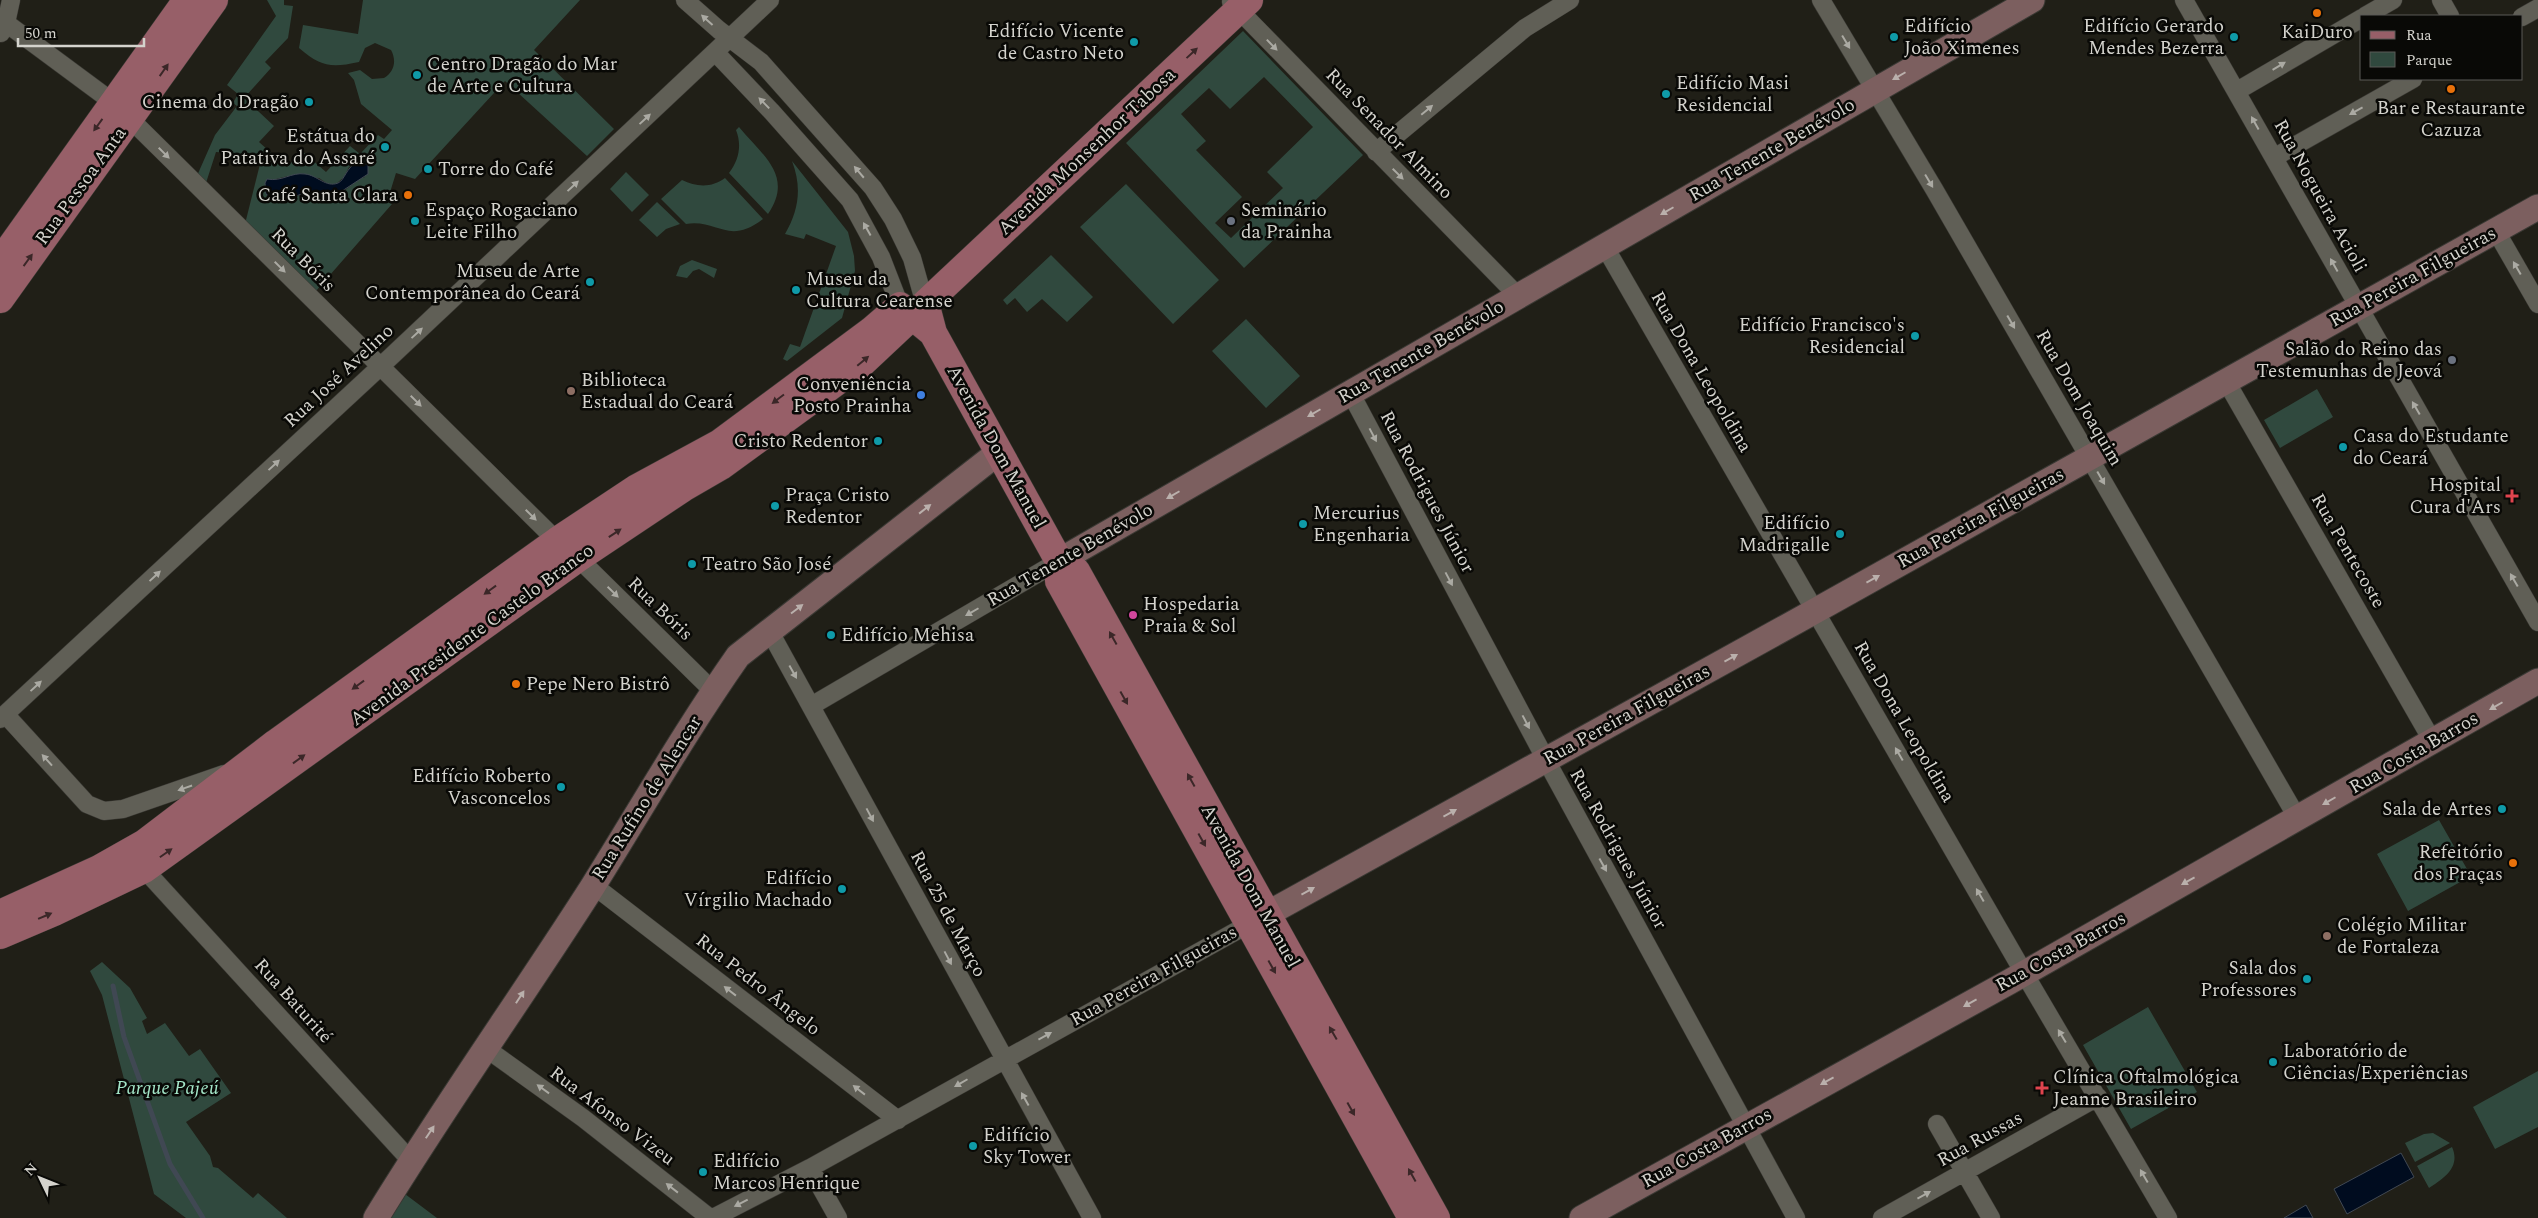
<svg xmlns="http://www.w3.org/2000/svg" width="2538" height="1218" font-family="Spectral,serif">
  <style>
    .green { fill: #30493e; fill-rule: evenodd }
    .water { fill: #000c1f; stroke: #404853 }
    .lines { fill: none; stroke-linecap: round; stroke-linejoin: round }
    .stream { stroke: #404853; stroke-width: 5 }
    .street-casing { stroke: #3a3934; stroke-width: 19 }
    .secondary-casing { stroke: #3a3934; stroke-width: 27 }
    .primary-casing { stroke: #3a3934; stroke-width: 29 }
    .street { stroke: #605f56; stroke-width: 18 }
    .secondary { stroke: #7c5f5f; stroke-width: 25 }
    .primary { stroke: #975f68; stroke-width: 28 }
    .oneway { fill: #abaaa3 }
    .oneway2 { fill: #3b2728 }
    .oneway3 { fill: #bab0ac }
    .food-dot { fill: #e8710a; stroke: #090906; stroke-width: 2 }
    .culture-dot { fill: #0f9aa8; stroke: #090906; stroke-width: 2 }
    .worship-dot { fill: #6b7280; stroke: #090906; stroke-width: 2 }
    .education-dot { fill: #8d6e63; stroke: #090906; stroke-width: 2 }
    .shop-dot { fill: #3f7fe0; stroke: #090906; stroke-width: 2 }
    .health-dot { fill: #e0444e; stroke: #090906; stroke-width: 2 }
    .hotel-dot { fill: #d1479c; stroke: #090906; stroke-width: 2 }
    .labels { text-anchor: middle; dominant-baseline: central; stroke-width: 5; stroke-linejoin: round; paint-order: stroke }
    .poi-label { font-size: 19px; fill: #d4d3cd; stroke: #090906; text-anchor: start }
    .street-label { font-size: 19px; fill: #d4d3cd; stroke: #090906 }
    .park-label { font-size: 19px; font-style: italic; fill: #a4e7c9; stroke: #090906 }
  </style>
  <rect width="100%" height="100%" fill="#201f17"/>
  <path class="green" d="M267 0H284V5L293 6 288 38 265 62 271 68 244 98 274 126 259 142 287 167 302 151 326 172 350 146 360 154 378 135 384 139 392 130 361 104 354 80 348 73 360 70 372 79 384 78C394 72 397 61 391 50L375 43 365 48 359 62C331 68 321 67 299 48L303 25 358 34 363 0H580L534 50 614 129 587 156 505 81 415 179 396 173 387 202 392 204 316 291 245 224 262 156 216 152 205 186 196 178 215 135 237 106 233 103 238 94 227 85 276 16ZM358 161 365 177C353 180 346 193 334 196 316 201 305 189 287 200L272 180 288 176 319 178 328 184H336L344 177 349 167Z
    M1243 31 1363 155 1244 268 1126 143ZM1264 77 1313 127 1267 172 1283 188 1231 238 1215 223 1242 197 1196 150 1206 141 1181 114 1209 88 1230 109Z
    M739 127C763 156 794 176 768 214L729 173C739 160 742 145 736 130Z
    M792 161 848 232 854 256 855 271 842 318 787 361 783 359 790 344 800 347 836 246 806 234 804 239 785 234C799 210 802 187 792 161Z
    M626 172 649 195 632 212 610 189Z
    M725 178 763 219C728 246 718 219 686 224L661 199 682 180C696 187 712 188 725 178Z
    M1126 184 1219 280 1173 324 1080 227Z
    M657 202 680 224 666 229 657 237 639 220Z
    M1051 255 1093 297 1067 322 1042 299 1027 312 1015 298 1007 305 1003 300Z
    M692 260 717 269 714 278 699 269 693 271 687 278 676 276 680 266Z
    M1246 319 1300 376 1266 408 1212 351Z
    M2317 389 2333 417 2280 448 2264 420Z
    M2439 820 2471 876 2408 911 2377 854Z
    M102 962 130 988 147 1018 142 1021 147 1034 165 1023 189 1056 200 1049 231 1093 186 1122 210 1156 213 1167 218 1168 253 1198 258 1193 287 1218H186L154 1194 102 995 90 971Z
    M2148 1007 2197 1092 2131 1129 2083 1045Z
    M2538 1071V1127L2495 1149 2473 1107Z
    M2433 1133 2450 1143 2415 1162 2405 1143 2424 1134Z
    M2452 1147C2461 1167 2444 1178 2429 1188L2417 1166Z
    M405 1194 437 1218H389Z"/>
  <path class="water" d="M358 161 368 165V174L336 195 321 197 302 194 277 202 266 194 265 183 267 179C282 182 291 172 305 174 317 175 326 188 338 183 345 180 345 169 358 161Z
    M2401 1153 2414 1177 2347 1214 2334 1189Z
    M2306 1205 2313 1218H2284Z"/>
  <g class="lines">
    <path class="stream" d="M113 986 124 1037 170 1164 203 1218"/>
    <g class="street-casing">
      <path id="street" d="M685 0 719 30 761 62 873 188 893 219 912 258 925 304
        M1821 0 1934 189 2298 819
        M2184 0 2538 622
        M2441 0 2450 16
        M1231 2 1518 296
        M2365 16 2393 0
        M2522 17 2538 8
        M6 23 114 103 557 541
        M1 33 6 23 11 0
        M715 52 772 112 850 200 881 257 900 306
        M2237 91 2362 18
        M1376 152 1525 28 1570 0
        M2275 157 2413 79
        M2496 231 2538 304
        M1605 247 2024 973 2168 1218
        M2226 381 2433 742
        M1350 392 1546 760 1796 1218
        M578 558 713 691
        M769 630 1092 1218
        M811 706 1059 561
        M5 714 87 804 104 811 123 809 224 774
        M0 719 381 366 770 0
        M144 869 411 1161
        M593 885 898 1120
        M487 1049 583 1118 710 1218
        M1937 1124 1991 1218
        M810 1168 838 1218
        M713 1218 810 1168 1249 924
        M1882 1218 2098 1097"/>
    </g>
    <g class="secondary-casing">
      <path id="secondary" d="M1059 561 2032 0
        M1249 924 1815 611 2538 207
        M376 1218C445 1105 522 997 593 886 641 809 686 730 738 656L999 452
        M1582 1218 2009 982 2538 681"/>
    </g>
    <g class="primary-casing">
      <path id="primary" d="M0 262 187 0
        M0 299 214 0
        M928 314 933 333 1059 561V581L1412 1218
        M1059 561 1076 571 1436 1218
        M0 914 99 869 145 843 276 743 557 541 637 488 720 443 871 331 900 306 933 333
        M0 935 54 912 144 869 578 558 683 488 721 466 862 363 1249 0"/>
    </g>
    <use href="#street" class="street"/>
    <use href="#secondary" class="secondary"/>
    <use href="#primary" class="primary"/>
  </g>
  <defs><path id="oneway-solid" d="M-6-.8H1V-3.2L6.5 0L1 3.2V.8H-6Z" transform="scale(1.25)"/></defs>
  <g class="oneway">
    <use href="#oneway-solid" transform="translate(707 20) rotate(-138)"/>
    <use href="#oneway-solid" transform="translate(1846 42) rotate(59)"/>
    <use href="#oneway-solid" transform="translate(1272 45) rotate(46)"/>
    <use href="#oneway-solid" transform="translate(2279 66) rotate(-31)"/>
    <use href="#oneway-solid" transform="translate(764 103) rotate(-134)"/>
    <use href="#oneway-solid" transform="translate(1427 110) rotate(-40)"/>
    <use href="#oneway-solid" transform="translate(2356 111) rotate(151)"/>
    <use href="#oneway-solid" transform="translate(645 119) rotate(-43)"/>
    <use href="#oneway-solid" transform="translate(2255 123) rotate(-119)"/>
    <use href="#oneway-solid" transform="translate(164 153) rotate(45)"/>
    <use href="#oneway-solid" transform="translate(859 172) rotate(-130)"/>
    <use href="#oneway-solid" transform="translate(1398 174) rotate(45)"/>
    <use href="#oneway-solid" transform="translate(1929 181) rotate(59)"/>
    <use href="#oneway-solid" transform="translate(573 186) rotate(-43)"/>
    <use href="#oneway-solid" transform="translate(867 229) rotate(-119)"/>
    <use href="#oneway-solid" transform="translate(2334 265) rotate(-119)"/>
    <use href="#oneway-solid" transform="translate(280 267) rotate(45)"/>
    <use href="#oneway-solid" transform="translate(2517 268) rotate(-120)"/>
    <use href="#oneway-solid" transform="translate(2011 322) rotate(60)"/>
    <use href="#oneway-solid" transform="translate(417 333) rotate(-43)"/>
    <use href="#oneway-solid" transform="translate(416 401) rotate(45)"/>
    <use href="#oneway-solid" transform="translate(2416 408) rotate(-120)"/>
    <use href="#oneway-solid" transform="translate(1373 435) rotate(62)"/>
    <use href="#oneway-solid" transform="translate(274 465) rotate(-43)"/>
    <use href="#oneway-solid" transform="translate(2101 478) rotate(60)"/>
    <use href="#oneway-solid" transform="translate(531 515) rotate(45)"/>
    <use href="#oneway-solid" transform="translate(155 576) rotate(-43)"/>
    <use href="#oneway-solid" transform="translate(1449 579) rotate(62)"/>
    <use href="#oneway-solid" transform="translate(2514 580) rotate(-120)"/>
    <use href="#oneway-solid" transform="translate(613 592) rotate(44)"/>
    <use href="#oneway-solid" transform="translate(972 612) rotate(150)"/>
    <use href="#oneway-solid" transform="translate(793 672) rotate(61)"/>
    <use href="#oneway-solid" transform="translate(36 686) rotate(-43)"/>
    <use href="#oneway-solid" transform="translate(1526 722) rotate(62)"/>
    <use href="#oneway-solid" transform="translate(1899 754) rotate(-120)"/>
    <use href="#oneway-solid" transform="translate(47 760) rotate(-132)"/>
    <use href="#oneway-solid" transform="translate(185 788) rotate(161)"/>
    <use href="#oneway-solid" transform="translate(870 815) rotate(62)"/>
    <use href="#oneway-solid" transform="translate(1603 865) rotate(61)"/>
    <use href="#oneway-solid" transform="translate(1980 895) rotate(-120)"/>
    <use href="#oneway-solid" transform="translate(948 958) rotate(62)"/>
    <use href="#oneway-solid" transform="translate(730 991) rotate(-142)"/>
    <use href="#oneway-solid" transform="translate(1045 1036) rotate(-29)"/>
    <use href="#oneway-solid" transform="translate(2062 1036) rotate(-121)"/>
    <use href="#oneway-solid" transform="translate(961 1083) rotate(150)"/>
    <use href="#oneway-solid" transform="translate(543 1089) rotate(-144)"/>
    <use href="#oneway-solid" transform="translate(859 1090) rotate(-142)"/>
    <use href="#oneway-solid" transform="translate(1025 1099) rotate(-119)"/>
    <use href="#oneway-solid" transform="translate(2144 1176) rotate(-120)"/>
    <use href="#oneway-solid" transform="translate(672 1188) rotate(-142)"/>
    <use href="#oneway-solid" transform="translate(1924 1195) rotate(-29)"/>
    <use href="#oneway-solid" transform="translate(741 1203) rotate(153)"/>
  </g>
  <g class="oneway2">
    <use href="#oneway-solid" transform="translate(1192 53) rotate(-43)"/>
    <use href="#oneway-solid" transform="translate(164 70) rotate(-55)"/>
    <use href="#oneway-solid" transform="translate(98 125) rotate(126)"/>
    <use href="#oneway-solid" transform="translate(28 260) rotate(-54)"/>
    <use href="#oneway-solid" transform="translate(863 361) rotate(-40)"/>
    <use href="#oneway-solid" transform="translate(778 399) rotate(143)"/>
    <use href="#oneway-solid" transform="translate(615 533) rotate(-34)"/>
    <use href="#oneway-solid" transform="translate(490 590) rotate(144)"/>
    <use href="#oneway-solid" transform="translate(1113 638) rotate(-119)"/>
    <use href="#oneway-solid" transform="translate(358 685) rotate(144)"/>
    <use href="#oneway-solid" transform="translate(1124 698) rotate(61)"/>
    <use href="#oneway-solid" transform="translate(299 759) rotate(-36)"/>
    <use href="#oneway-solid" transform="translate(1191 780) rotate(-119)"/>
    <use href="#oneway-solid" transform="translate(1202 840) rotate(61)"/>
    <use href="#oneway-solid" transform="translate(166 853) rotate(-35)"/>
    <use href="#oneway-solid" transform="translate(45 916) rotate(-23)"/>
    <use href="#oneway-solid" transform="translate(1272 967) rotate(61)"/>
    <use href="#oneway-solid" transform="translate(1333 1033) rotate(-120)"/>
    <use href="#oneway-solid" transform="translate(1351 1109) rotate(61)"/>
    <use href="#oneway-solid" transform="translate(1412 1175) rotate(-119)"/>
  </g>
  <g class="oneway3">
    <use href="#oneway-solid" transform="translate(1899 76) rotate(150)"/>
    <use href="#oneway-solid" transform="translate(1667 211) rotate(150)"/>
    <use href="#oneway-solid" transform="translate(1314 413) rotate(150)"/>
    <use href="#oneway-solid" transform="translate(1173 495) rotate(150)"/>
    <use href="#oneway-solid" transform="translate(925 509) rotate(-38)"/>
    <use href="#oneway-solid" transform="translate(1873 579) rotate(-29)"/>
    <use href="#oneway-solid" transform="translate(797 609) rotate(-37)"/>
    <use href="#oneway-solid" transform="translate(1731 658) rotate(-29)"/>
    <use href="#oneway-solid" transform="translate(2496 706) rotate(150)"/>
    <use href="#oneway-solid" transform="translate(2329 801) rotate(150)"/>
    <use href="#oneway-solid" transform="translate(1450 813) rotate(-29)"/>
    <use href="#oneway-solid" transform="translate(2188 881) rotate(151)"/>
    <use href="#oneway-solid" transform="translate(1308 891) rotate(-29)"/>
    <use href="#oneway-solid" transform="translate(520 997) rotate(-57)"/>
    <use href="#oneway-solid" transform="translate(1970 1003) rotate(151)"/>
    <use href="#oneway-solid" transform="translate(1827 1081) rotate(151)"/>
    <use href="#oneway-solid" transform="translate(430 1132) rotate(-56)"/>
  </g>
  <g class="food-dot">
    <circle cx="2317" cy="13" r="5"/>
    <circle cx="2451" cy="89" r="5"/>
    <circle cx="408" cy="195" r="5"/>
    <circle cx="516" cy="684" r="5"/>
    <circle cx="2513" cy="863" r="5"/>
  </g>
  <g class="culture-dot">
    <circle cx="1894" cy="37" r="5"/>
    <circle cx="2234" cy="37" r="5"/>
    <circle cx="1134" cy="42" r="5"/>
    <circle cx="417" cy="75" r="5"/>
    <circle cx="1666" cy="94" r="5"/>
    <circle cx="309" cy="102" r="5"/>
    <circle cx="385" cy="147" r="5"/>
    <circle cx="428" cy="169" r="5"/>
    <circle cx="415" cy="221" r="5"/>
    <circle cx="590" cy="282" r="5"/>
    <circle cx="796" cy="290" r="5"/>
    <circle cx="1915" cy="336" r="5"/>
    <circle cx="878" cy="441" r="5"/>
    <circle cx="2343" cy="447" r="5"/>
    <circle cx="775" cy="506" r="5"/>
    <circle cx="1303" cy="524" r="5"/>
    <circle cx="1840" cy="534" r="5"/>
    <circle cx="692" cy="564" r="5"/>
    <circle cx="831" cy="635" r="5"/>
    <circle cx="561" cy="787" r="5"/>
    <circle cx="2502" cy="809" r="5"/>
    <circle cx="842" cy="889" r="5"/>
    <circle cx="2307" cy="979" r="5"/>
    <circle cx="2273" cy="1062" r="5"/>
    <circle cx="973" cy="1146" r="5"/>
    <circle cx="703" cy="1172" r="5"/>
  </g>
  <g class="worship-dot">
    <circle cx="1231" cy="221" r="5"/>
    <circle cx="2452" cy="360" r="5"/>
  </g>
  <g class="education-dot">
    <circle cx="571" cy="391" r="5"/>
    <circle cx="2327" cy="936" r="5"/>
  </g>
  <circle class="shop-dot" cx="921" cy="395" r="5"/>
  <g class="health-dot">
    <path d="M2509.5 488.5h5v5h5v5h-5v5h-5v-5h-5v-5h5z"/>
    <path d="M2039.5 1080.5h5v5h5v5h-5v5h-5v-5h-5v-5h5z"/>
  </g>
  <circle class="hotel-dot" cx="1133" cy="615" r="5"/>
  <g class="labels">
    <g class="poi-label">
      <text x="1904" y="26">Edifício<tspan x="1904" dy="22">João Ximenes</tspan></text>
      <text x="2224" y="26" text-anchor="end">Edifício Gerardo<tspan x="2224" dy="22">Mendes Bezerra</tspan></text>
      <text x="1124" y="31" text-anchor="end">Edifício Vicente<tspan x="1124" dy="22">de Castro Neto</tspan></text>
      <text x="2317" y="32" text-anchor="middle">KaiDuro</text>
      <text x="427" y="64">Centro Dragão do Mar<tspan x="427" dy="22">de Arte e Cultura</tspan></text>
      <text x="1676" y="83">Edifício Masi<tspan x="1676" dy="22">Residencial</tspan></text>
      <text x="299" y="102" text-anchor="end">Cinema do Dragão</text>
      <text x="2451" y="108" text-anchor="middle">Bar e Restaurante<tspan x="2451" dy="22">Cazuza</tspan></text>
      <text x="375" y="136" text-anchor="end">Estátua do<tspan x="375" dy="22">Patativa do Assaré</tspan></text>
      <text x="438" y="169">Torre do Café</text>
      <text x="398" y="195" text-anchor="end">Café Santa Clara</text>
      <text x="425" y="210">Espaço Rogaciano<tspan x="425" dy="22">Leite Filho</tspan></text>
      <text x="1241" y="210">Seminário<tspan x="1241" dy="22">da Prainha</tspan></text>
      <text x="580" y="271" text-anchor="end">Museu de Arte<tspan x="580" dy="22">Contemporânea do Ceará</tspan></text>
      <text x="806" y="279">Museu da<tspan x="806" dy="22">Cultura Cearense</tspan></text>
      <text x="1905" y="325" text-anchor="end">Edifício Francisco's<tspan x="1905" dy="22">Residencial</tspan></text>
      <text x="2442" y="349" text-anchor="end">Salão do Reino das<tspan x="2442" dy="22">Testemunhas de Jeová</tspan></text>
      <text x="581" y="380">Biblioteca<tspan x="581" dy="22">Estadual do Ceará</tspan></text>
      <text x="911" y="384" text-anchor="end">Conveniência<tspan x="911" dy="22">Posto Prainha</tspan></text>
      <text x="2353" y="436">Casa do Estudante<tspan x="2353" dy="22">do Ceará</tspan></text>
      <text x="868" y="441" text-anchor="end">Cristo Redentor</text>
      <text x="2501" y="485" text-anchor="end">Hospital<tspan x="2501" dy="22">Cura d'Ars</tspan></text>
      <text x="785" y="495">Praça Cristo<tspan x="785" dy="22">Redentor</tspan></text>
      <text x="1313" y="513">Mercurius<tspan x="1313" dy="22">Engenharia</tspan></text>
      <text x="1830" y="523" text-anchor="end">Edifício<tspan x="1830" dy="22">Madrigalle</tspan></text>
      <text x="702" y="564">Teatro São José</text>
      <text x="1143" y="604">Hospedaria<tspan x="1143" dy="22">Praia &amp; Sol</tspan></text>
      <text x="841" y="635">Edifício Mehisa</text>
      <text x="526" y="684">Pepe Nero Bistrô</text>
      <text x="551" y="776" text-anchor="end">Edifício Roberto<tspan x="551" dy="22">Vasconcelos</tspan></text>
      <text x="2492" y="809" text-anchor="end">Sala de Artes</text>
      <text x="2503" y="852" text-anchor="end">Refeitório<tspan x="2503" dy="22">dos Praças</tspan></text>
      <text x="832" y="878" text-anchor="end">Edifício<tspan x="832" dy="22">Vírgilio Machado</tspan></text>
      <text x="2337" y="925">Colégio Militar<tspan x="2337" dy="22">de Fortaleza</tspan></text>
      <text x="2297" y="968" text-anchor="end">Sala dos<tspan x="2297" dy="22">Professores</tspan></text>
      <text x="2283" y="1051">Laboratório de<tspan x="2283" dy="22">Ciências/Experiências</tspan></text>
      <text x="2053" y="1077">Clínica Oftalmológica<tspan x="2053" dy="22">Jeanne Brasileiro</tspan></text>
      <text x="983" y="1135">Edifício<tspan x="983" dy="22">Sky Tower</tspan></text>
      <text x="713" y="1161">Edifício<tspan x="713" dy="22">Marcos Henrique</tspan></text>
    </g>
    <g class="street-label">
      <text transform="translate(1389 134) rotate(46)">Rua Senador Almino</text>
      <text transform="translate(1772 150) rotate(-30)">Rua Tenente Benévolo</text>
      <text transform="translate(1087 152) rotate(-43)">Avenida Monsenhor Tabosa</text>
      <text transform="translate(81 186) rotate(-54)">Rua Pessoa Anta</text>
      <text transform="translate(2320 196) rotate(61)">Rua Nogueira Acioli</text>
      <text transform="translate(303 260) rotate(45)">Rua Bóris</text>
      <text transform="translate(2413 277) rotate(-29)">Rua Pereira Filgueiras</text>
      <text transform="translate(1421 352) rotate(-30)">Rua Tenente Benévolo</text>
      <text transform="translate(1701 372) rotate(60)">Rua Dona Leopoldina</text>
      <text transform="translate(339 376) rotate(-43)">Rua José Avelino</text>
      <text transform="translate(2079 398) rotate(60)">Rua Dom Joaquim</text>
      <text transform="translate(996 447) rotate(61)">Avenida Dom Manuel</text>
      <text transform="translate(1427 492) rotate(62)">Rua Rodrigues Júnior</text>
      <text transform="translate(1981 518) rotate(-29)">Rua Pereira Filgueiras</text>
      <text transform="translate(2348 551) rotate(60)">Rua Pentecoste</text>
      <text transform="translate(1070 555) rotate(-30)">Rua Tenente Benévolo</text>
      <text transform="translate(660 609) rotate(44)">Rua Bóris</text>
      <text transform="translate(472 635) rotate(-36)">Avenida Presidente Castelo Branco</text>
      <text transform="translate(1627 715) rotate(-29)">Rua Pereira Filgueiras</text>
      <text transform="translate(1904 722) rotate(60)">Rua Dona Leopoldina</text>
      <text transform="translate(2414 753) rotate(-30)">Rua Costa Barros</text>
      <text transform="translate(647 798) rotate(-58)">Rua Rufino de Alencar</text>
      <text transform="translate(1618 849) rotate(61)">Rua Rodrigues Júnior</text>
      <text transform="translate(1250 886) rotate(61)">Avenida Dom Manuel</text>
      <text transform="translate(948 914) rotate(62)">Rua 25 de Março</text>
      <text transform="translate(2061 952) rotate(-29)">Rua Costa Barros</text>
      <text transform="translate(1154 976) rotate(-29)">Rua Pereira Filgueiras</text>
      <text transform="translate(758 985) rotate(38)">Rua Pedro Ângelo</text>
      <text transform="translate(293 1001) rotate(48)">Rua Baturité</text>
      <text transform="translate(612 1116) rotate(37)">Rua Afonso Vizeu</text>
      <text transform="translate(1980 1139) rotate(-29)">Rua Russas</text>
      <text transform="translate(1707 1148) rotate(-29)">Rua Costa Barros</text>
    </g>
    <g class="park-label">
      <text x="167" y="1088">Parque Pajeú</text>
    </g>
  </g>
  <rect x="2360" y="15" width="162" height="65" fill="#090906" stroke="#5a5a56"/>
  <rect x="2370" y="31" width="25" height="8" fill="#975f68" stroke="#5a5a56"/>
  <text x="2406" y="40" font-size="15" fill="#d4d3cd">Rua</text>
  <rect x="2370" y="52" width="25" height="15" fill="#30493e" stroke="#5a5a56"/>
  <text x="2406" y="65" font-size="15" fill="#d4d3cd">Parque</text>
  <g transform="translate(40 1178) rotate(313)" stroke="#090906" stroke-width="4" paint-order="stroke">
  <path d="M0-4L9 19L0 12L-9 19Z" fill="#d4d3cd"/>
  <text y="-8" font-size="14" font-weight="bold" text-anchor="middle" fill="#d4d3cd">N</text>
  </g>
  <path d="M18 38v8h126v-8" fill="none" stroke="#d4d3cd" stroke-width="2.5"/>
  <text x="25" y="38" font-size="15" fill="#d4d3cd" stroke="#090906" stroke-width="4" paint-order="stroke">50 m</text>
</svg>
